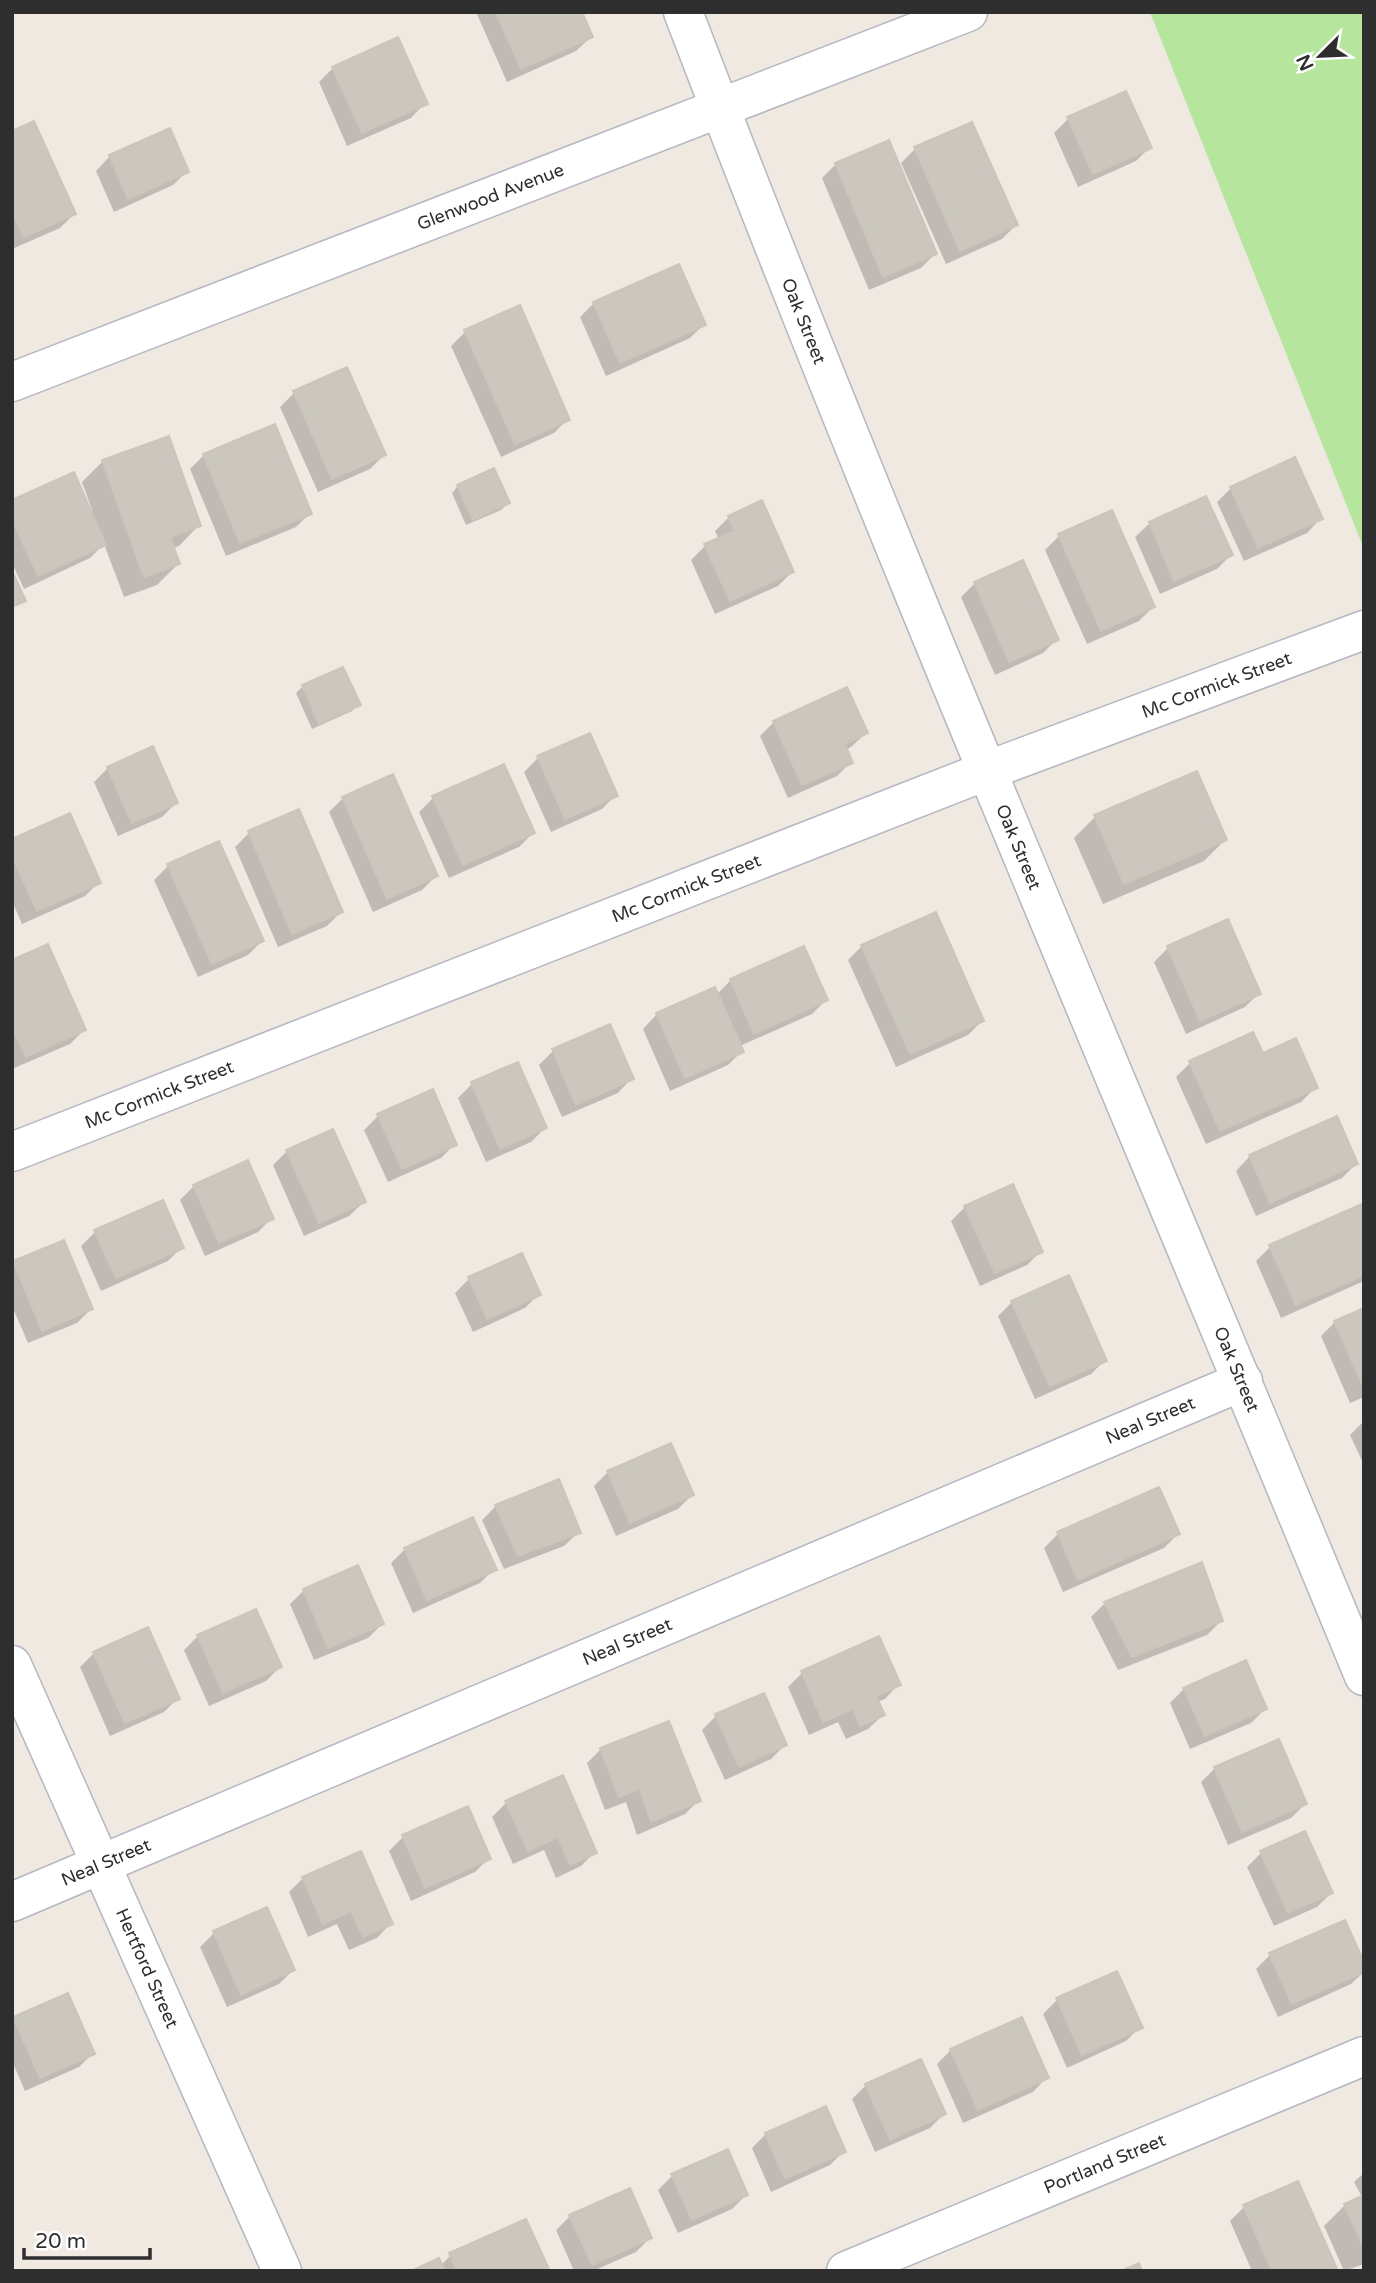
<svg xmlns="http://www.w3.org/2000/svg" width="1376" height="2283" font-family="'Varela Round',sans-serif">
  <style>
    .green { fill: #b6e59e }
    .shadow { fill: #0003 }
    .building { fill: #cbc7bf; stroke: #cbc5ba; stroke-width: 2 }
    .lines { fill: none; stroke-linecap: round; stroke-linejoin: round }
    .minor-casing { stroke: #b4b7c1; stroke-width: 41 }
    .minor { stroke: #fff; stroke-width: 38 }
    .labels { text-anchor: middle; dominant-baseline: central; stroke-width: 6; stroke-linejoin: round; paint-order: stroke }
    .street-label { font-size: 18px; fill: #2e2e2e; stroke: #fff }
  </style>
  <rect width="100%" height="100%" fill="#efe9e1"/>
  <path class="green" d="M1150 12H1364V549Z"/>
  <path class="shadow" d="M476 12H580L591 37 576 51 507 82Z
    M333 68 425 103 411 118 347 146 319 82Z
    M1068 119 1150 147 1136 161 1078 187 1054 133Z
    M12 133 74 214 60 228 12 249Z
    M915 149 1016 225 1002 239 946 264 901 163Z
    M110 156 187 171 173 185 114 212 96 171Z
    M836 164 935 254 921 268 869 290 822 178Z
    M594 303 704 324 690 338 606 376 580 317Z
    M465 332 568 419 554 433 501 457 451 346Z
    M294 393 384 455 370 469 318 492 280 407Z
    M204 455 310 513 296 527 226 556 190 469Z
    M103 461 199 525 179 546 172 549 178 564 157 585 124 597 104 544 90 558 24 589 12 563V502L92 510 82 482Z
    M458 486 508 503 501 510 466 525 452 493Z
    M1231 488 1321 518 1307 533 1244 561 1217 502Z
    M729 517 792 572 778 586 715 614 691 560 705 546 719 540 715 531Z
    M1150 523 1231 555 1217 569 1160 594 1135 537Z
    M1059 536 1153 607 1139 621 1087 644 1045 550Z
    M975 583 1057 639 1043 653 995 675 961 597Z
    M303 686 358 705 352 711 312 729 296 693Z
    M774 722 866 733 851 747 846 750 851 762 837 776 788 798 760 736Z
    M538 758 616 795 602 809 551 832 524 772Z
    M108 768 176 803 162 817 118 836 94 782Z
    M343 798 436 876 422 890 373 912 329 812Z
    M433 798 533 833 519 847 449 878 419 812Z
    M299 811 341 912 327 926 278 947 235 847 249 833Z
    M1095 817 1225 840 1204 861 1103 904 1074 838Z
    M12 841 99 882 85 896 22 924 12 901Z
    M168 866 262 941 248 955 198 977 154 880Z
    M862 946 982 1021 968 1035 896 1067 848 960Z
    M1168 948 1259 993 1245 1007 1186 1034 1154 962Z
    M12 962 84 1030 70 1044 12 1069Z
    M731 980 826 1000 812 1014 740 1046 742 1051 728 1065 670 1091 643 1029 657 1014 716 995Z
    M1253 1035 1262 1055 1316 1087 1301 1102 1206 1144 1176 1077 1190 1063Z
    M553 1051 632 1078 618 1093 562 1117 539 1065Z
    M517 1064 545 1128 531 1142 486 1162 458 1098 472 1084Z
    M378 1116 455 1144 441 1158 388 1182 364 1130Z
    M287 1151 364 1202 349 1216 304 1236 273 1165Z
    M1250 1156 1356 1164 1342 1178 1256 1216 1236 1171Z
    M194 1186 272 1218 258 1232 205 1256 180 1200Z
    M1364 1205V1281L1281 1318 1256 1261 1270 1247Z
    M965 1207 1041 1251 1027 1265 980 1286 951 1221Z
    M95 1232 182 1247 168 1261 101 1291 81 1246Z
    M14 1262 91 1309 77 1323 28 1343 12 1306Z
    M469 1279 539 1294 525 1308 473 1332 455 1293Z
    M1012 1302 1105 1360 1091 1374 1035 1399 998 1316Z
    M1364 1310V1397L1350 1403 1321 1336 1335 1322Z
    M1364 1421V1465L1350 1435Z
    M608 1472 692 1495 678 1509 616 1536 594 1486Z
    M1158 1489 1178 1534 1164 1548 1063 1592 1044 1548 1058 1534Z
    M496 1506 579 1532 564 1546 504 1569 482 1520Z
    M405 1549 494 1569 480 1583 413 1613 391 1563Z
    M304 1590 382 1624 368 1638 314 1660 290 1604Z
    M1105 1603 1221 1621 1207 1635 1118 1670 1091 1617Z
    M198 1636 280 1667 266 1681 209 1706 184 1650Z
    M878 1639 899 1684 885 1699 877 1702 883 1715 868 1729 846 1739 838 1722 809 1735 788 1687 802 1673Z
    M94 1653 178 1698 164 1712 110 1736 80 1667Z
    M1184 1689 1265 1709 1251 1723 1190 1749 1170 1703Z
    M716 1716 785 1745 771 1759 725 1780 702 1730Z
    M601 1749 699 1800 685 1814 637 1835 626 1802 605 1810 587 1763Z
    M1215 1768 1305 1804 1291 1818 1228 1845 1201 1782Z
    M506 1803 595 1852 581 1866 556 1878 544 1850 513 1864 492 1817Z
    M403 1837 489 1858 475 1872 411 1901 389 1851Z
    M1261 1853 1331 1893 1317 1907 1274 1926 1247 1867Z
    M303 1878 391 1923 377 1938 349 1950 337 1924 308 1937 289 1892Z
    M214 1933 293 1970 279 1984 227 2007 200 1947Z
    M1270 1955 1364 1972 1351 1984 1278 2017 1256 1969Z
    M67 1995 93 2053 79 2067 25 2091 12 2061V2020Z
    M1057 2000 1140 2027 1126 2041 1067 2068 1043 2014Z
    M951 2050 1047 2077 1033 2092 963 2123 937 2064Z
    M866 2085 944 2114 930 2128 875 2152 852 2099Z
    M766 2134 844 2151 830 2165 771 2192 752 2148Z
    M1364 2173V2264L1344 2271 1324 2226 1345 2205 1362 2197 1354 2182Z
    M672 2176 746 2195 732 2209 678 2233 658 2190Z
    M1244 2207 1336 2271H1252L1230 2221Z
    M570 2216 650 2238 636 2252 593 2271H574L556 2230Z
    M451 2255 547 2269 545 2271H415L441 2265Z"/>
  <path class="building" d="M496 12H582L593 37 521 69Z
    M398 37 428 104 362 133 332 67Z
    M1126 91 1152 148 1093 174 1067 117Z
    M34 121 76 214 24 237 12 212V131Z
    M972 122 1018 225 960 251 914 147Z
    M170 128 189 172 128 199 109 155Z
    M889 140 937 254 883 277 835 163Z
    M679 264 706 325 620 363 593 302Z
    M520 305 570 420 515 444 464 330Z
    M347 367 386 455 332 479 293 391Z
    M275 424 312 514 240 543 203 454Z
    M169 436 201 526 170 537 180 564 144 577 102 460Z
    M1295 457 1323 519 1258 548 1230 487Z
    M494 468 510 503 473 520 457 485Z
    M74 472 106 545 38 576 12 519V500Z
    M1206 496 1233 555 1174 581 1149 522Z
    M762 500 794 572 730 601 704 544 735 531 728 516Z
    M1112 510 1155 607 1101 631 1058 534Z
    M1023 560 1059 640 1009 662 974 582Z
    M12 571 26 601 12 607Z
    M343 667 361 705 319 724 302 685Z
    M847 687 868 733 845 744 853 763 802 785 773 721Z
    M590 733 618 796 565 819 537 756Z
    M153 746 178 803 132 823 107 767Z
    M504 764 535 833 463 865 432 796Z
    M1197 771 1227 840 1124 884 1094 815Z
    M393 774 438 876 387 899 342 797Z
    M299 809 343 912 292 934 248 831Z
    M70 813 101 883 37 911 12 856V839Z
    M219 841 264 941 212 964 167 864Z
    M936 912 984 1021 910 1054 861 945Z
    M1228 919 1261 994 1200 1021 1167 946Z
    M48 944 86 1030 26 1057 12 1027V960Z
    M804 946 828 1000 754 1034 730 979Z
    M715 987 744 1052 685 1078 656 1013Z
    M610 1024 634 1079 576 1105 552 1049Z
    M1253 1032 1263 1053 1296 1038 1318 1088 1220 1131 1189 1061Z
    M518 1062 547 1128 500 1149 471 1082Z
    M433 1089 457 1145 402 1169 377 1114Z
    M1337 1116 1358 1164 1270 1203 1249 1155Z
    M333 1129 366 1202 319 1223 286 1150Z
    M248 1160 274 1219 219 1243 193 1185Z
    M1013 1184 1043 1252 995 1273 964 1206Z
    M163 1200 184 1248 116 1278 94 1230Z
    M1364 1203V1275L1296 1305 1269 1245Z
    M64 1240 93 1309 42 1331 13 1261Z
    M522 1253 541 1295 487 1319 468 1277Z
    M1069 1275 1107 1361 1050 1386 1011 1301Z
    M1364 1308V1388L1334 1321Z
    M671 1443 694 1495 630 1523 607 1471Z
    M559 1479 581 1533 518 1556 495 1505Z
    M1159 1487 1180 1534 1078 1580 1057 1532Z
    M473 1517 497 1570 427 1600 404 1548Z
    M1202 1562 1223 1621 1132 1657 1104 1602Z
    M358 1565 384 1624 328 1648 303 1589Z
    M256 1609 282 1667 223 1693 197 1635Z
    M148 1627 180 1699 125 1723 93 1652Z
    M879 1636 901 1685 876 1696 885 1715 860 1726 853 1709 823 1722 801 1671Z
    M1246 1660 1267 1709 1205 1736 1183 1688Z
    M764 1693 787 1745 739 1767 715 1714Z
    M669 1721 701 1801 651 1822 640 1789 619 1797 600 1748Z
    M1279 1739 1307 1804 1242 1832 1214 1767Z
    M563 1775 597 1853 570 1865 558 1837 528 1851 505 1801Z
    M468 1806 491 1859 425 1888 402 1835Z
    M1305 1831 1333 1893 1288 1913 1260 1851Z
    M361 1851 393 1924 363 1937 351 1911 323 1924 302 1877Z
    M267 1907 295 1970 241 1995 213 1931Z
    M1345 1920 1364 1962V1972L1292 2004 1269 1953Z
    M1117 1971 1143 2028 1082 2055 1056 1998Z
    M68 1993 95 2054 40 2078 13 2017Z
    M1022 2017 1049 2078 978 2110 950 2049Z
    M921 2059 946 2114 890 2140 865 2084Z
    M826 2106 846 2152 785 2179 765 2133Z
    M728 2149 748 2195 692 2220 671 2174Z
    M1298 2181 1338 2271H1272L1243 2205Z
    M630 2188 652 2238 592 2265 569 2215Z
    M1364 2195V2248L1344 2204Z
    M526 2219 549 2269 457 2271 449 2253Z
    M439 2258 445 2271H411Z
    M1139 2263 1142 2271H1121Z"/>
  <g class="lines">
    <g class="minor-casing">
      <g id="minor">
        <path id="s1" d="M683 12C897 572 1136 1122 1364 1676"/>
        <path id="s2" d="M12 382 968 12"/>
        <path id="s3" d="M12 1152 986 771 1364 630"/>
        <path id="s4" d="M12 1665 282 2271"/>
        <path id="s5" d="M12 1902 1243 1381"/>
        <path id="s6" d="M846 2271 1364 2056"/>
      </g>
    </g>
    <use href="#minor" class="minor"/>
  </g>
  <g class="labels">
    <g class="street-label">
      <text stroke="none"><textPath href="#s2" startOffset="513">Glenwood Avenue</textPath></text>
      <text stroke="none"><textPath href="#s1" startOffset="332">Oak Street</textPath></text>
      <text stroke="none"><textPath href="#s3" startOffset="1292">Mc Cormick Street</textPath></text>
      <text stroke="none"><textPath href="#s1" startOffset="900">Oak Street</textPath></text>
      <text stroke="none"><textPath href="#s3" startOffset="724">Mc Cormick Street</textPath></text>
      <text stroke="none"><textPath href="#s3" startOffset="158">Mc Cormick Street</textPath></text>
      <text stroke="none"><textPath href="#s1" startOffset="1466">Oak Street</textPath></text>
      <text stroke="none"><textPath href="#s5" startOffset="1236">Neal Street</textPath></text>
      <text stroke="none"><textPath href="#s5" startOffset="668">Neal Street</textPath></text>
      <text stroke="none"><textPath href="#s5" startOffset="102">Neal Street</textPath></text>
      <text stroke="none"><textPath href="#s4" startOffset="332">Hertford Street</textPath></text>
      <text stroke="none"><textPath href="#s6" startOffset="280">Portland Street</textPath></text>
    </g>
  </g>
  <rect width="1376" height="2283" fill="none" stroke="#2e2e2e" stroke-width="28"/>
  <g transform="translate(1320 56) rotate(246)" stroke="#ffffff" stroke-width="5" paint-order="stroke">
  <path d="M0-5L12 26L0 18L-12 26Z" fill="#2e2e2e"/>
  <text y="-10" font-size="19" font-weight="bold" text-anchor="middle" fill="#2e2e2e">N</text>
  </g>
  <path d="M24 2248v10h126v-10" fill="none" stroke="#2e2e2e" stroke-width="3.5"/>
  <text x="35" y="2248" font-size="21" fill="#2e2e2e" stroke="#ffffff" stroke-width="5" paint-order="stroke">20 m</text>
</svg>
